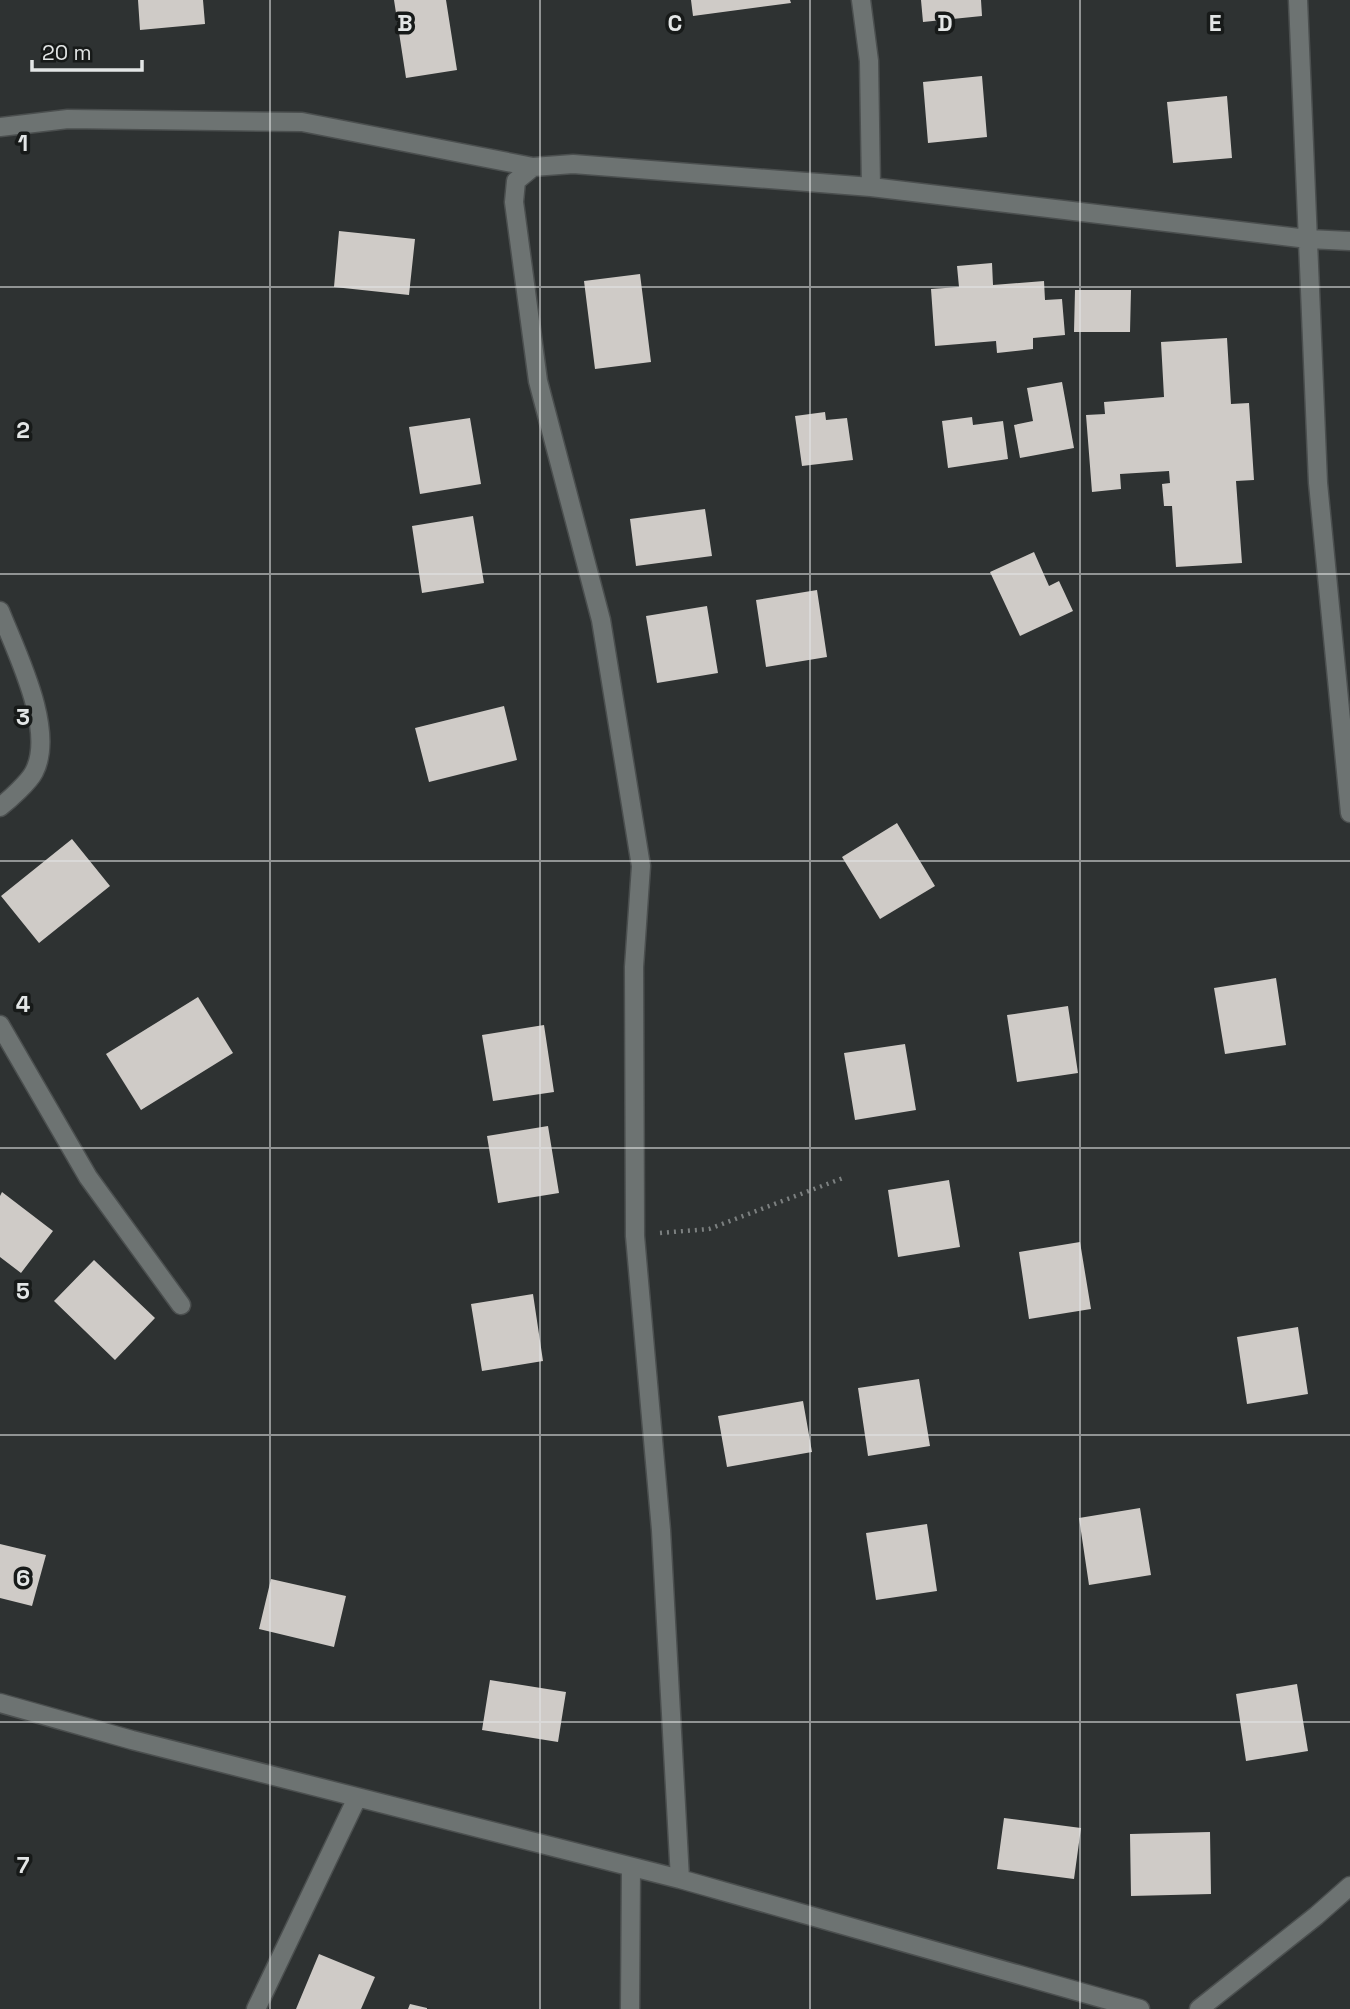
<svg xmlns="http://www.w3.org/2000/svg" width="1350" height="2009" font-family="'Space Grotesk',sans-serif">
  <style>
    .building { fill: #cfcbc7 }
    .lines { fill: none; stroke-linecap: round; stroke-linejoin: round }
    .minor-casing { stroke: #4b4f4f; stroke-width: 21 }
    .path { stroke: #7c8080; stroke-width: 4.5; stroke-dasharray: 2 5; stroke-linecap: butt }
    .minor { stroke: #6d7372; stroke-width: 18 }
    .grid { fill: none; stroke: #e3e6e6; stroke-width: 2; stroke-opacity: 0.55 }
    .grid-label { font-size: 23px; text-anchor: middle; font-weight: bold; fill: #e3e6e6; stroke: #171a19; stroke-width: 7; stroke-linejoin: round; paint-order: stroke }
  </style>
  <rect width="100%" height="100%" fill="#2e3232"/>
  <path class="building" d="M138 0H203L205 24 140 30Z
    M394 0H446L457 70 406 78Z
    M691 0H790L791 3 693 16Z
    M921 0H981L982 16 923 22Z
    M982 76 987 137 928 143 923 82Z
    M1227 96 1232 158 1173 163 1167 102Z
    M339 231 415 239 409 295 334 287Z
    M992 263 993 285 1044 281 1045 300 1062 299 1065 335 1033 338V349L997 353 996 341 935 346 931 289 959 287 957 266Z
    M640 274 651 362 595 369 584 281Z
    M1075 290H1131L1130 332H1074Z
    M1227 338 1231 404 1249 403 1254 480 1236 481 1242 563 1176 567 1172 506H1164L1162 484 1170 483 1169 471 1120 474 1121 489 1092 492 1086 415 1105 414 1104 402 1164 397 1161 342Z
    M1062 382 1074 448 1020 458 1014 425 1033 421 1027 388Z
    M825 412 826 420 847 418 853 460 802 466 795 416Z
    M972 417 973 425 1003 421 1008 459 948 468 942 421Z
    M470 418 481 484 420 494 409 427Z
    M705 509 712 556 636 566 630 519Z
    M473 516 484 583 422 593 412 526Z
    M1034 552 1049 586 1059 581 1073 611 1020 636 990 572Z
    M817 590 827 657 766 667 756 600Z
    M707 606 718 673 657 683 646 616Z
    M504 706 517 760 429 782 415 728Z
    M897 823 935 886 880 919 842 857Z
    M72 839 110 886 39 943 1 896Z
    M1276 978 1286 1045 1225 1054 1214 988Z
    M198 997 233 1053 141 1110 106 1054Z
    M1068 1006 1078 1073 1017 1082 1007 1015Z
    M544 1025 554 1092 493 1101 482 1035Z
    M905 1044 916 1110 855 1120 844 1053Z
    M548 1126 559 1193 498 1203 487 1136Z
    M949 1180 960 1247 898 1257 888 1190Z
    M2 1192 53 1231 21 1273 0 1257V1196Z
    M1080 1242 1091 1309 1029 1319 1019 1252Z
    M94 1260 155 1318 115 1360 54 1301Z
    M533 1294 543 1361 482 1371 471 1304Z
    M1298 1327 1308 1394 1247 1404 1237 1337Z
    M919 1379 930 1446 868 1456 858 1388Z
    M803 1401 812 1452 727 1467 718 1416Z
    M1140 1508 1151 1575 1089 1585 1079 1518Z
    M927 1524 937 1591 876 1600 866 1533Z
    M0 1544 46 1555 32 1606 0 1598Z
    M271 1579 346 1596 334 1647 259 1629Z
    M490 1680 566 1692 558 1742 482 1730Z
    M1297 1684 1308 1751 1246 1761 1236 1694Z
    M1004 1818 1081 1828 1074 1879 997 1869Z
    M1210 1832 1211 1894 1131 1896 1130 1834Z
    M319 1954 375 1977 361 2009H296Z
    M410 2004 427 2008V2009H408Z"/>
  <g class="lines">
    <g class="minor-casing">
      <path id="minor" d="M861 0 869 61 871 187
        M1298 0 1318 483 1350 813
        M0 127 68 119 302 122 533 167
        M0 611C16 652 56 730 34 772 29 782 9 800 0 807
        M0 1025 88 1177 181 1305
        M0 1703 132 1740 680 1879 1140 2009
        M680 1879 661 1530 635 1236 634 967 641 866 601 620 538 381 514 202 516 181 533 167 573 164 871 187 1308 239 1350 241
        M256 2009 357 1798
        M630 2009 631 1867
        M1199 2009 1316 1916 1350 1886"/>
    </g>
    <path class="path" d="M660 1233 709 1229 843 1178"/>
    <use href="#minor" class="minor"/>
  </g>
  <path class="grid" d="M270 0V2009M540 0V2009M810 0V2009M1080 0V2009M0 287H1350M0 574H1350M0 861H1350M0 1148H1350M0 1435H1350M0 1722H1350"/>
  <g class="grid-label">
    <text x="405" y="31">B</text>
    <text x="675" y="31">C</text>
    <text x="945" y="31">D</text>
    <text x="1215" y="31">E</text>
    <text x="23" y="151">1</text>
    <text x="23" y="438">2</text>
    <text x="23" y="725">3</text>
    <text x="23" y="1012">4</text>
    <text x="23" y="1299">5</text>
    <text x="23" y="1586">6</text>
    <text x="23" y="1873">7</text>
  </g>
  <path d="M32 60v10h110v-10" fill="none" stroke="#e3e6e6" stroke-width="3.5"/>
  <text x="42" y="60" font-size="21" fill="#e3e6e6" stroke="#171a19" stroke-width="5" paint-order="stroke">20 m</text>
</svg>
